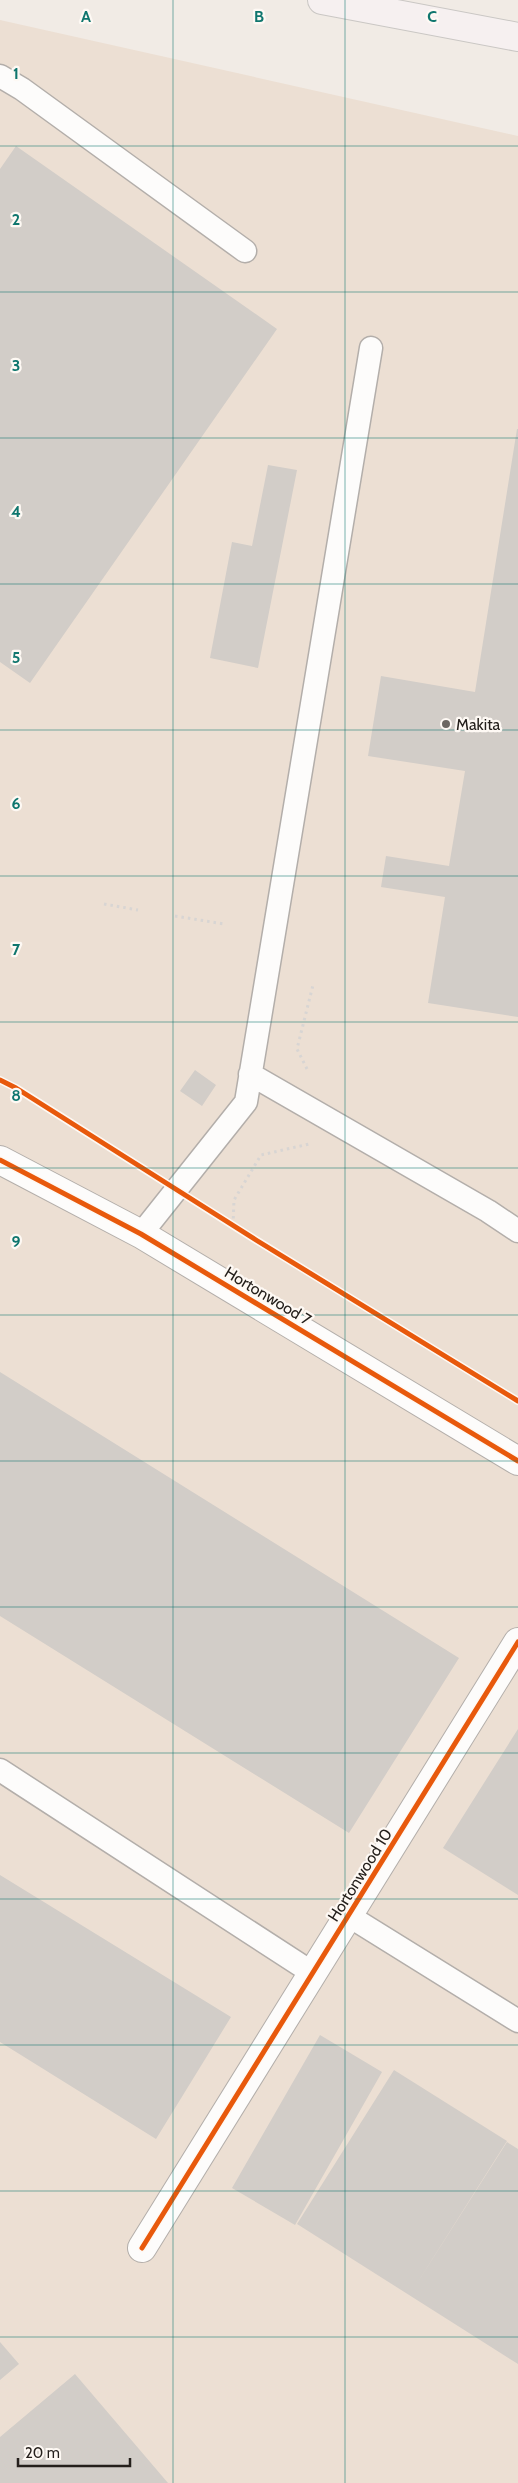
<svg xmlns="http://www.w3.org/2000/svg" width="518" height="2483" font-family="Cabin,sans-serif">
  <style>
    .built { fill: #ecdfd3 }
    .building { fill: #d2cdc8 }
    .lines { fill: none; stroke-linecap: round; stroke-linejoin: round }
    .service-casing { stroke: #b3aeaa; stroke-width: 25 }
    .minor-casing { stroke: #b3aeaa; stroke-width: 30 }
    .trunk-casing { stroke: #cac7c4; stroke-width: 30 }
    .path { stroke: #d8d5d3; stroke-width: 3; stroke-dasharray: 2.5 4; stroke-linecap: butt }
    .service { stroke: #fdfcfb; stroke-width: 22 }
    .minor { stroke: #fdfcfb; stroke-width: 28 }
    .trunk { stroke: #f6f0f0; stroke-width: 28 }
    .cycleway-casing { stroke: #fef9f4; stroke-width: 8 }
    .cycleway { stroke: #e8590c; stroke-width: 5 }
    .grid { fill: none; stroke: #0f766e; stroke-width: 1; stroke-opacity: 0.55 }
    .poi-dot { fill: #6c6762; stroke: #fef9f4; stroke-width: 2 }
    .labels { text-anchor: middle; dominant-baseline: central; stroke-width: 4.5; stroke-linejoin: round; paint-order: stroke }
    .poi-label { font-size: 16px; fill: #25201c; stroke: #fef9f4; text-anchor: start }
    .street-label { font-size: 16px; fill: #25201c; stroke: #fef9f4 }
    .grid-label { font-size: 16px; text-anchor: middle; font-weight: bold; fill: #0f766e; stroke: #fef9f4; stroke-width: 4.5; stroke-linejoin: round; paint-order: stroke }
  </style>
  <rect width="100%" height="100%" fill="#f1ebe5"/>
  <path class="built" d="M0 20 518 136V2483H0Z"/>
  <path class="building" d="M16 146 277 329 30 683 0 662V169Z
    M517 429H518V1017L428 1003 445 897 381 887 386 856 449 866 465 771 368 756 381 676 475 692Z
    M268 465 297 470 258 668 210 658 232 542 252 546Z
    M195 1070 216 1085 202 1106 180 1091Z
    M0 1372 459 1658 349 1833 0 1616Z
    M518 1729V1895L443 1848Z
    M0 1875 231 2017 156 2139 0 2042Z
    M320 2035 382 2072 295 2225 232 2188Z
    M394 2070 507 2141 414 2288 507 2142 518 2149V2364L297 2224Z
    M0 2342 19 2364 0 2380Z
    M75 2374 168 2483H0V2437Z"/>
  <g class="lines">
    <g class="service-casing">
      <path id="service" d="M0 76 22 89 245 251
        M250 1074 488 1211 518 1231
        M141 1234 246 1102 371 348
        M0 1770 314 1974
        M349 1916 518 2021"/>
    </g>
    <g class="minor-casing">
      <path id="minor" d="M0 1160 141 1234 518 1461
        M142 2248 518 1642"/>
    </g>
    <g class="trunk-casing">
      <path id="trunk" d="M322 0 518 37"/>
    </g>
    <path class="path" d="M104 904 138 910
      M175 916 224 924
      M307 1069 297 1049 313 985
      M233 1225 234 1200 261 1155 309 1144"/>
    <use href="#service" class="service"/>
    <use href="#minor" class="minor"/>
    <use href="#trunk" class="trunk"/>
    <g class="cycleway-casing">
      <path id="cycleway" d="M0 1080 16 1088 256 1240 518 1401
        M0 1160 141 1234 518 1461
        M142 2248 518 1642"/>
    </g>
    <use href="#cycleway" class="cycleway"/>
  </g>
  <path class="grid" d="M173 0V2483M345 0V2483M0 146H518M0 292H518M0 438H518M0 584H518M0 730H518M0 876H518M0 1022H518M0 1168H518M0 1315H518M0 1461H518M0 1607H518M0 1753H518M0 1899H518M0 2045H518M0 2191H518M0 2337H518"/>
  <circle class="poi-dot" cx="446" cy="724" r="5"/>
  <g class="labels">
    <g class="poi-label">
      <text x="456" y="724">Makita</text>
    </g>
    <g class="street-label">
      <text transform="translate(268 1296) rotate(31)">Hortonwood 7</text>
      <text transform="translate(360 1875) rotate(-58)">Hortonwood 10</text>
    </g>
  </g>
  <g class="grid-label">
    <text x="86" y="22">A</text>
    <text x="259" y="22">B</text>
    <text x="432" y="22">C</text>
    <text x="16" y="79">1</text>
    <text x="16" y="225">2</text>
    <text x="16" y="371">3</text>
    <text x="16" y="517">4</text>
    <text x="16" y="663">5</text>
    <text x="16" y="809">6</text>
    <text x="16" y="955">7</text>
    <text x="16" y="1101">8</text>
    <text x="16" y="1247">9</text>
  </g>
  <path d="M18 2458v8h112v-8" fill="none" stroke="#25201c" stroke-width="2.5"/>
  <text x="25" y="2458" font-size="15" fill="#25201c" stroke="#fef9f4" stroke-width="4" paint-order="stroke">20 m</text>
</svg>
